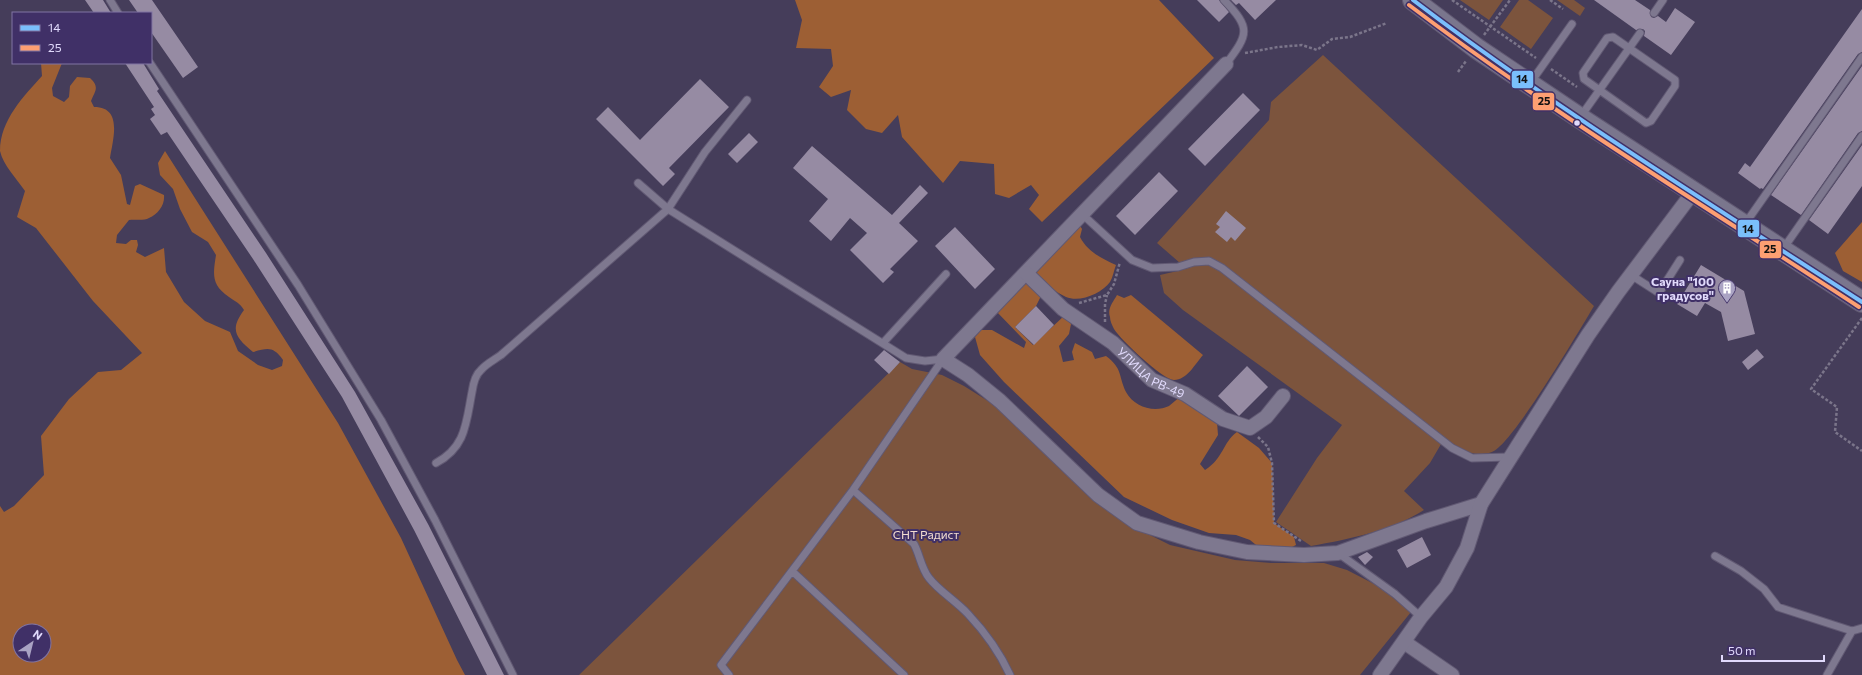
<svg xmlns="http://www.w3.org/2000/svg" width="1862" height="675" font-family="Commissioner,sans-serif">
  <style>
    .green { fill: #7c543d }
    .forest { fill: #9d5f34; fill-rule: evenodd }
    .building { fill: #968ba3 }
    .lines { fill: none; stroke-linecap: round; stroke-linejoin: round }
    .lane-casing { stroke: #615973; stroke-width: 9 }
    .street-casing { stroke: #615973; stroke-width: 16 }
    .secondary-casing { stroke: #615973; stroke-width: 22 }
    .path { stroke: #7b758a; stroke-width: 2.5; stroke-dasharray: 3 2; stroke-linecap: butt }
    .lane { stroke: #7e788f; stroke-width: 7 }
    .street { stroke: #7e788f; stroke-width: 14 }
    .secondary { stroke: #7a768d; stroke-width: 20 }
    .bus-1-casing { stroke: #403067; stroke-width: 7 }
    .bus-2-casing { stroke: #403067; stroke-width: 7 }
    .bus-1 { stroke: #7abffc; stroke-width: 4 }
    .bus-2 { stroke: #fd9f72; stroke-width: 4 }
    .bus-dot { fill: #e1dafc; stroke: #403067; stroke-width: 1.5 }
    .labels { text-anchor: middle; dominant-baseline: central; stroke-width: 4; stroke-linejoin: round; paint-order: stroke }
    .poi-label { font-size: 12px; font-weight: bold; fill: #e1dafc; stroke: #403067; text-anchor: end }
    .street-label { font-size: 12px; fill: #e1dafc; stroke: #403067 }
    .park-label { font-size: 12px; fill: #f1dccf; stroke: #403067 }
    .line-badge { stroke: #403067; stroke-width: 1.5 }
    .pale-badge-label { font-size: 11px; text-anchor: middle; font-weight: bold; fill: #111 }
  </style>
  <rect width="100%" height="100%" fill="#453d5a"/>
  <path class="green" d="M1460 0H1503L1489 20Z
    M1519 0H1528L1553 18 1531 49 1500 27Z
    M1557 0H1574L1585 8 1580 16Z
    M1323 55 1594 306C1579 331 1512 445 1492 452 1472 459 1460 447 1444 439L1430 463 1404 491 1424 510C1391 531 1349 539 1311 546L1276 522 1317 458 1342 425 1183 310 1164 293 1160 275 1182 270 1180 263 1157 243 1269 120 1271 102Z
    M900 362 912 369 942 375 964 386 996 406 1136 528 1170 545 1235 560 1271 563H1324L1347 570 1378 586 1411 612 1360 675H579Z"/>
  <path class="forest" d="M795 0H1159L1214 58 1042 222 1029 209 1039 195 1031 185 1009 198 995 194 994 164 960 161 943 183 902 137 898 115 882 133 866 129 847 110 851 90 831 97 819 87 833 66 831 49 796 48 802 20Z
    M41 63H62L52 88 53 96 64 102 69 97 70 86 77 77 90 78C100 87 95 91 91 101L94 107C123 107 113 139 110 158L121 175 127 204 130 205 135 186 140 184 164 195C165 205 158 214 149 218 144 221 135 219 129 220L117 235 116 243 126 244 131 240H137L138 245 136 252 145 257 164 248 166 272 184 302 205 321 230 332 238 351 258 365 272 370 282 366 283 360C273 346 268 348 253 352 236 338 229 330 244 310 240 303 236 302 229 297 211 285 213 274 216 255L208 242 192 232 180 209 173 189 160 175 158 163 165 151 338 423 401 538 457 660 465 675H0V506L4 512 14 506 44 475 41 436 69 399 98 372 121 370 142 353 93 301 36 228 17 217 25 191C17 179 3 165 0 151 0 120 24 96 42 76ZM20 631H44V655H20Z
    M1862 222V282L1843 271 1835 253Z
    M1079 224 1082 229 1080 237C1088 252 1101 258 1116 265 1114 270 1113 277 1110 282 1102 293 1080 303 1066 297 1053 291 1044 282 1034 272Z
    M1025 279 1041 296 1036 306 1015 327 1033 345 1065 315 1071 324 1069 334 1059 346 1063 362 1074 360 1072 352 1075 343 1092 352 1095 359 1106 356C1123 369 1118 375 1126 392 1134 407 1154 413 1169 406 1173 403 1177 399 1181 396L1217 422 1218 435 1200 464 1205 470C1224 458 1222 443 1237 432L1259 448 1272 463 1274 523 1294 537 1296 545 1288 549H1261L1250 540 1236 535 1209 533 1172 520 1124 497 1004 382 980 355 975 337 981 330H992L1024 348 1026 342 995 310Z
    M1117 295 1124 298 1131 295 1203 355C1195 364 1187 380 1174 380 1163 380 1120 339 1114 329 1112 325 1110 321 1110 317 1107 309 1113 302 1117 295Z"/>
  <path class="building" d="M85 0H103L111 13H94Z
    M129 0H152L198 67 183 78 151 32V13H138Z
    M1197 0H1219L1229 12 1219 22Z
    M1231 0H1276L1255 20 1239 3 1236 5Z
    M1594 0H1635L1650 10 1651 17 1654 18 1658 16 1666 22 1675 8 1695 22 1671 55 1644 36 1645 31 1643 29 1636 30Z
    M1862 9V52L1858 54 1763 189 1761 188 1760 189 1738 173 1745 163 1750 167Z
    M125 63H143L159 89 157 91 266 253 355 392 428 524 504 675H487L414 530 342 397 253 259 167 132 161 135 150 119 155 115 151 109 154 107Z
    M1862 66V131L1858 133 1801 215 1771 195Z
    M700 79 729 107 669 168 675 174 663 186 596 119 608 107 640 140Z
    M1243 93 1260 110 1205 166 1188 149Z
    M749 133 758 142 737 163 728 154Z
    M1862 145V186L1828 234 1809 220Z
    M812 146 892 215 920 185 928 193 899 223 918 241 890 269 894 272 883 283 850 250 867 233 850 218 831 241 809 221 828 199 793 168Z
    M1159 172 1178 191 1135 235 1116 216Z
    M1226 211 1246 228 1235 241 1231 237 1227 242 1215 232 1220 227 1216 224Z
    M955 227 995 269 975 289 935 246Z
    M1701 265 1744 291 1755 334 1728 341 1721 312 1705 303 1697 316 1677 304Z
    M1036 306 1054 325 1034 345 1015 327Z
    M1757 349 1764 357 1748 370 1742 362Z
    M884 350 900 362 889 374 874 360Z
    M1247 366 1268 387 1239 416 1218 396Z
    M1422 537 1431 555 1407 568 1397 550Z
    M1367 552 1373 557 1365 565 1358 557Z"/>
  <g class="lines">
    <g class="lane-casing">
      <path id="lane" d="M110 0 118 13
        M1224 0C1251 28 1249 34 1226 64
        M1654 13 1663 0
        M1613 37 1675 80V86L1651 121 1646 123 1584 79 1583 73 1607 38Z
        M150 63 298 285 381 420 435 520 513 675
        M1531 82 1572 24
        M1581 116 1640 33
        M638 183 668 209 906 358 925 361 943 359
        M1082 214 1132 260 1152 268 1178 267 1194 262 1209 261 1222 268 1452 448 1472 458 1510 457
        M1745 224 1862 57
        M1783 249 1862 136
        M1631 275 1659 293 1680 260
        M883 343 946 274
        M436 463C466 447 466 423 472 392 473 385 475 375 481 370 486 364 494 360 501 355L668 209 705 152 747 100
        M853 490 914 544C920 555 921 568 929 578 939 591 956 601 968 614 984 631 1000 653 1010 675
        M1338 553 1395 594 1421 617
        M1715 556 1741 571 1764 589 1778 607 1852 631
        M792 571 904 675
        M729 675 721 665 853 490 943 359
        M1827 675 1852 631 1862 628"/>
    </g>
    <g class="street-casing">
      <g id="street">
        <path d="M1226 64 943 359 968 375 1000 401 1098 495 1137 523 1199 542 1247 552 1304 555 1338 553 1426 521 1481 504"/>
        <path id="s1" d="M1026 273 1063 309 1113 343 1152 380 1185 394 1223 419 1250 428 1266 417 1283 396"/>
        <path d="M1404 642 1452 675"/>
        <path d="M1380 675 1421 617 1446 587 1467 548 1481 504 1588 335 1618 292 1694 191"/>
      </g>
    </g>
    <g class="secondary-casing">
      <path id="secondary" d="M1413 0 1476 48 1580 118 1862 302"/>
    </g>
    <path class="path" d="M1452 0 1536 58
      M1550 0 1563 9
      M1484 35 1510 0
      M1245 53 1278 47 1302 45 1317 50 1332 39 1350 37 1387 23
      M1551 69 1577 87
      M1458 72 1466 61
      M1079 303 1107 295 1114 284 1120 262
      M1862 318 1811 389 1837 407 1835 432 1862 451
      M1105 322V304L1107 295
      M1258 437 1268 447 1272 463 1274 523 1301 541"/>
    <use href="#lane" class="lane"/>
    <use href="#street" class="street"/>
    <use href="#secondary" class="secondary"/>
    <g class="bus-1-casing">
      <path id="bus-1" d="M1413 0C1556 109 1711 204 1862 302"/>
    </g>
    <g class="bus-2-casing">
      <path id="bus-2" d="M1409 5C1553 114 1708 208 1859 307"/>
    </g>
    <use href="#bus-1" class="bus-1"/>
    <use href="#bus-2" class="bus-2"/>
  </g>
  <defs>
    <g id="building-pin" transform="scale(0.9)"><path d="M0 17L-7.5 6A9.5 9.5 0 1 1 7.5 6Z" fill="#aaa3c3" stroke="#403067"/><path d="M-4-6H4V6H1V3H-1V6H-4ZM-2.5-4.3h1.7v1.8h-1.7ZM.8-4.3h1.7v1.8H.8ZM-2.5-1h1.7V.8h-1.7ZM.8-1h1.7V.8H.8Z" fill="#fff"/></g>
  </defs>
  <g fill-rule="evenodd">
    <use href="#building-pin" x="1727" y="288"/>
  </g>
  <circle class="bus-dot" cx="1577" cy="123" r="3.5"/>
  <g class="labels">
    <g class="poi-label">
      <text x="1714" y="281">Сауна "100<tspan x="1714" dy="14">градусов"</tspan></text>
    </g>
    <g class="street-label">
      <text stroke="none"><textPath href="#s1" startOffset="161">УЛИЦА РВ-49</textPath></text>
    </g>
    <g class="park-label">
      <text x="926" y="534">СНТ Радист</text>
    </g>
  </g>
  <g class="line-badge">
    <rect x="1511" y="70" width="23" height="19" rx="4" fill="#7abffc"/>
    <rect x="1532" y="92" width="23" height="19" rx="4" fill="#fd9f72"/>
    <rect x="1737" y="219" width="23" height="19" rx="4" fill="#7abffc"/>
    <rect x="1759" y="240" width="23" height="19" rx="4" fill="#fd9f72"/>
  </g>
  <g class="pale-badge-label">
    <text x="1522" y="83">14</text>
    <text x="1544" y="105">25</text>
    <text x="1748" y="233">14</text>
    <text x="1770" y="253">25</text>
  </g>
  <rect x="12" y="12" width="140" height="52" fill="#403067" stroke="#8074a3"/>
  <rect x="20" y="25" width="20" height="6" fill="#7abffc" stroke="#8074a3"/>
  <text x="48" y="32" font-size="12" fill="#e1dafc">14</text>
  <rect x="20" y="45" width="20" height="6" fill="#fd9f72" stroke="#8074a3"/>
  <text x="48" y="52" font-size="12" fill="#e1dafc">25</text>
  <g transform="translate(32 643) rotate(35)"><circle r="19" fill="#403067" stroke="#8074a3"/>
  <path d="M0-3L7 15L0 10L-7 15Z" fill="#aaa3c3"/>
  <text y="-6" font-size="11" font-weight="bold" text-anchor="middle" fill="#e1dafc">N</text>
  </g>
  <path d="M1722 655v6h102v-6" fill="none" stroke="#e1dafc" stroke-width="2"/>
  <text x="1728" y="655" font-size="12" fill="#e1dafc" stroke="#403067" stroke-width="3" paint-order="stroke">50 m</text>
</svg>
